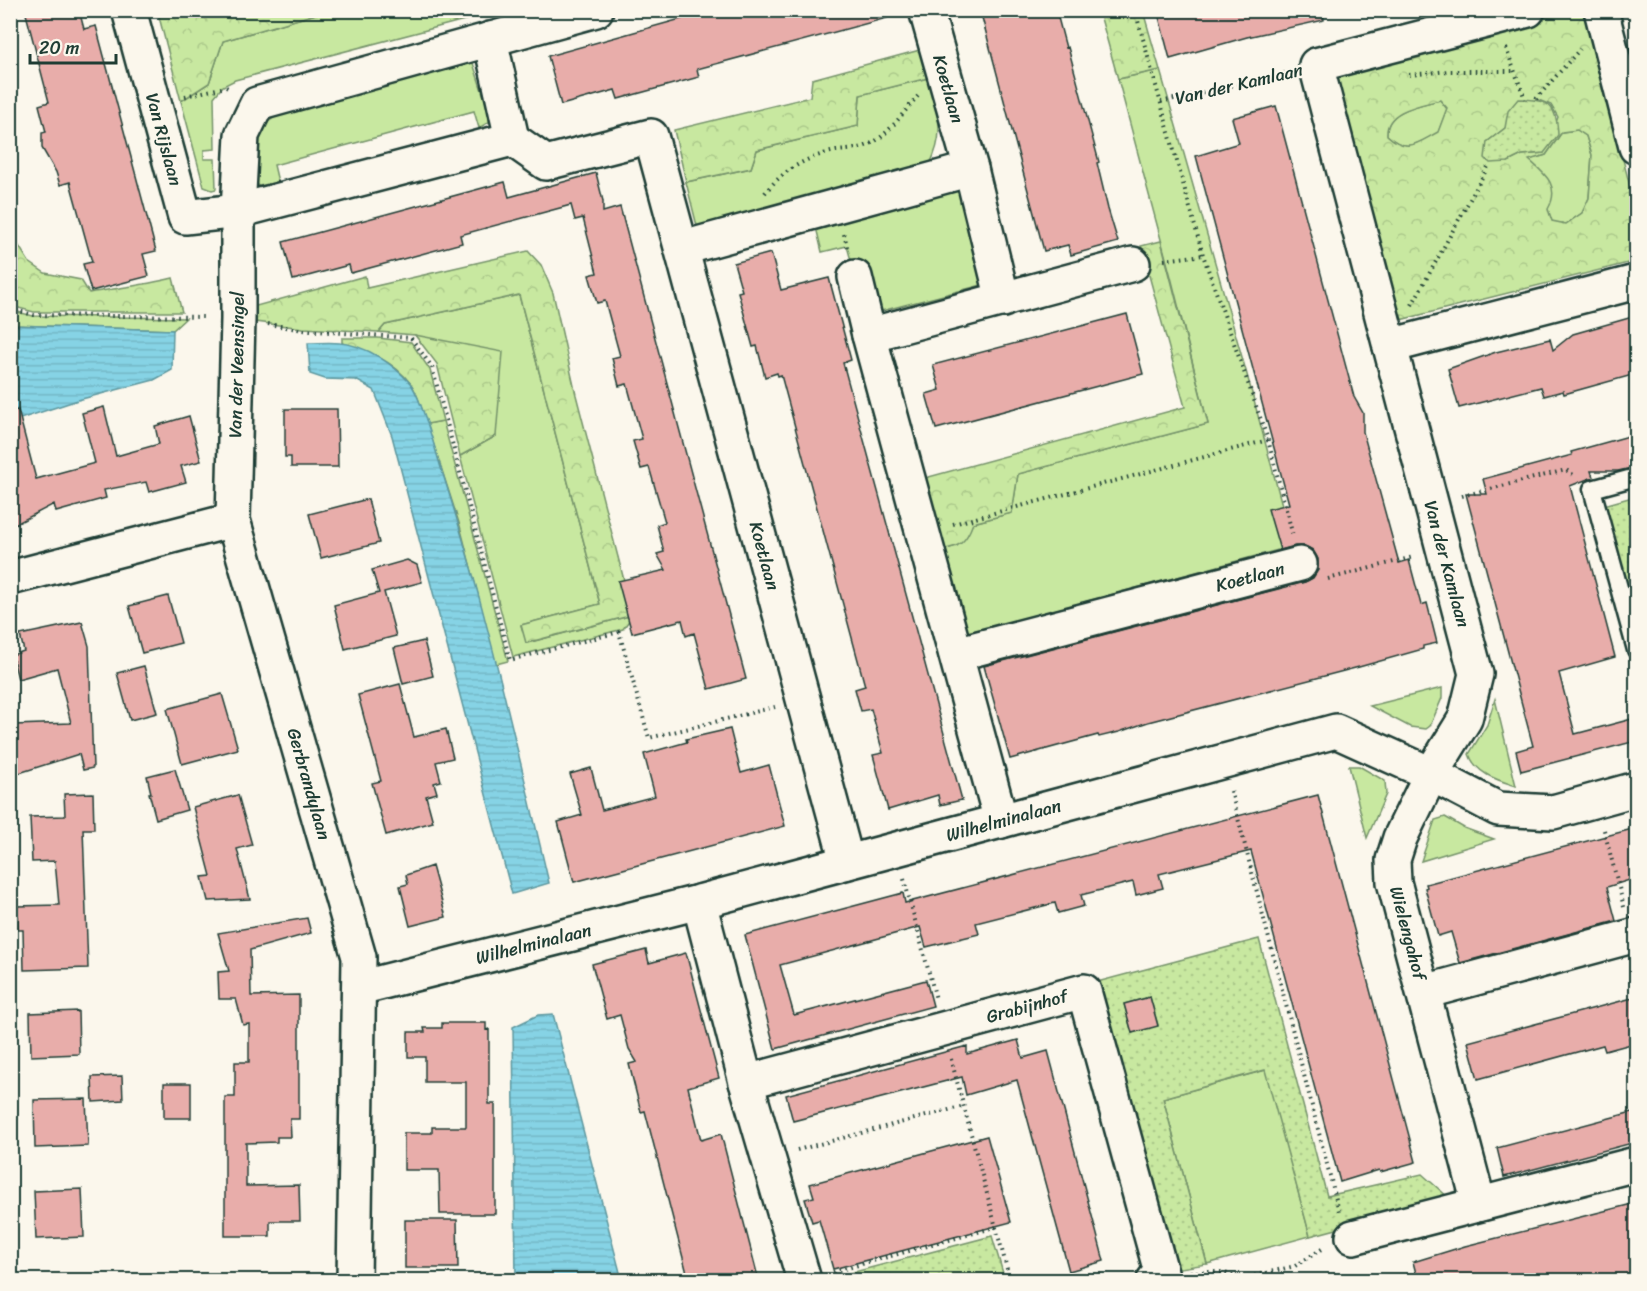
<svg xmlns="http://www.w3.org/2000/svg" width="1647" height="1291" font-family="Sriracha,sans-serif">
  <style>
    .grass { fill: #c8e8a0; stroke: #74926a; stroke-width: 1.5 }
    .forest { fill: url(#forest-crowns); stroke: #74926a; stroke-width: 1.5; fill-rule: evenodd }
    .park { fill: url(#park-dots); stroke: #74926a; stroke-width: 1.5; fill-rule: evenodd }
    .water { fill: url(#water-rules); stroke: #5d979e; stroke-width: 1.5 }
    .building { fill: #e8adaa; stroke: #1f3d34; stroke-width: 1.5 }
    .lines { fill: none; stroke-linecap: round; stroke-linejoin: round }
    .lane-casing { stroke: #1f3d34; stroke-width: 21 }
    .street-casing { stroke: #1f3d34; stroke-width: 38 }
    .path { stroke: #1f3d34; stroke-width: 4; stroke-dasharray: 1.5 4.5; stroke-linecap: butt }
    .lane { stroke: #fbf7ec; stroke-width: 16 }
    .street { stroke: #fbf7ec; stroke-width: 33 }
    .labels { text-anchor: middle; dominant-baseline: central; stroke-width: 5; stroke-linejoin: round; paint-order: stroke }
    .street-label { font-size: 18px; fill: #1f3d34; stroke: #fbf7ec }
  </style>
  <defs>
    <pattern id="forest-crowns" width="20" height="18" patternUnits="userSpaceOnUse" patternTransform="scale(1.5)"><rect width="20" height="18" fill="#c8e8a0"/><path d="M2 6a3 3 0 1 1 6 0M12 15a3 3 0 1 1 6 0" fill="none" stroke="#abc88a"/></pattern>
    <pattern id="park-dots" width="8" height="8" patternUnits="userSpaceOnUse" patternTransform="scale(1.5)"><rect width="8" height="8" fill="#c8e8a0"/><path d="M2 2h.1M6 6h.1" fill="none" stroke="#abc88a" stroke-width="1.8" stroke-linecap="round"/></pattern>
    <pattern id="water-rules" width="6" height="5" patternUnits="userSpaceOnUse" patternTransform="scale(1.5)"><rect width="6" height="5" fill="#86d3e5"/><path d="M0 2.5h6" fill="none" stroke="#73b6c5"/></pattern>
  </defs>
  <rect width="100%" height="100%" fill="#fbf7ec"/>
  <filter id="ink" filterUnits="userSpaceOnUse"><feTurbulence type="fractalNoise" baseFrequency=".0167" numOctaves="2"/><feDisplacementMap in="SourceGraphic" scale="12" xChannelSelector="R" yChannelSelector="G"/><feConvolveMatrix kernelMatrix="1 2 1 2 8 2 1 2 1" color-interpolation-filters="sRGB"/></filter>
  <g filter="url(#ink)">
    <path class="grass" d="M326 11H499L235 80 223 86 214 97 215 149 204 150V159H215L216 189 212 190 204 187 181 101 209 83 223 41Z
      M471 57 489 112V122L479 128 474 111 274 165 278 182 259 186 252 178 256 152 264 125 289 107Z
      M1160 70 1246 371 1293 546 957 636 934 552 957 546 973 523 1012 513 1018 474 1208 424 1171 277 1118 79Z
      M928 78C937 113 947 131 929 166L697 226 686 182 751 168 757 150 858 126 860 95Z
      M1440 100 1447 109 1438 133C1417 143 1407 154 1387 135 1385 110 1421 105 1440 100Z
      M1577 130 1586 136 1592 155 1589 198 1582 213 1566 224 1552 222 1528 160 1546 155 1562 132Z
      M965 177 976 189 962 205 982 285 866 315 847 246 822 252 815 223Z
      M519 295 600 604 521 625 527 643 633 615 623 629 513 657 460 456 496 436 415 335 379 332 385 325Z
      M10 310 33 316 186 318 173 330 11 325Z
      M443 421 508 661 496 664 460 526 427 424Z
      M1442 688V698L1430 726 1426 729 1410 727 1370 706Z
      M1495 699 1516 786C1497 780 1476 774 1469 754L1487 725Z
      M1349 766H1359L1385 781 1386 794 1367 838Z
      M1445 817 1464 828 1494 839 1421 861 1435 820Z
      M1266 1070 1310 1236 1207 1264 1163 1098Z"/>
    <path class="forest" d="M166 11V10L326 11 223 41 209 83 181 101 158 13Z
      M1099 11H1143L1160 70 1118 79Z
      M1573 11H1584L1636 209V261L1400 320 1331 71ZM1536 99 1551 105 1558 117 1544 153 1522 155 1508 162 1487 142 1505 128ZM1440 100 1447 108 1438 132C1417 143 1407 154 1387 135 1385 110 1421 105 1440 100ZM1577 130 1586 136 1592 155 1589 198 1582 213 1566 224 1552 221 1548 209C1561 186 1545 174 1529 160L1546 155 1562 132Z
      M920 50 928 78 860 95 858 126 757 150 751 168 686 182 674 130 810 97 812 79Z
      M10 232 29 262 45 273 81 280 89 293C118 288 145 285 173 278L182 312H34L11 306Z
      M1161 241 1208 424 1018 474 1012 513 973 523C964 548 957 546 934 552L914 481 1185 407 1141 246Z
      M528 251 541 265 553 293 576 395 633 615 526 643 521 625 600 604 519 295 385 325 379 332 303 328 255 322 256 306 365 276 367 288Z
      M415 335 503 352 496 436 460 456 437 364Z
      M342 338H378L411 342 430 370 443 421 427 424C422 412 419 395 411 384 394 361 368 351 342 343Z"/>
    <path class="park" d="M1518 99C1549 99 1557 105 1558 135L1544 153 1522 155 1508 162 1490 163 1485 158 1487 142 1505 128 1508 111Z
      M1636 496V585L1627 588 1604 505Z
      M1259 939 1327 1196 1422 1174 1450 1199 1310 1236 1265 1070 1163 1098 1207 1264 1174 1269 1097 982ZM1150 997 1158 1025 1132 1033 1124 1004Z
      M992 1236 1005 1280H824Z"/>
    <path class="water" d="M11 325 173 330 172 370 154 380 78 400 11 422Z
      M308 343C319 343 330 342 340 343 366 345 393 364 410 383 421 396 435 449 441 468 485 604 516 744 549 883L512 894 392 436 374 390 356 380 325 379 310 374Z
      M553 1014 622 1280H516L513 1027 538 1015Z"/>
    <path class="building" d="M25 10H79L84 29 96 26 156 251 143 254 149 276 91 291 83 264 92 262 70 182 60 185 56 172 42 148V133L46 132 39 105 49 102Z
      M713 10H886L887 18 697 69 699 77 618 99 615 90 561 105 548 56Z
      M980 10H1056L1066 48 1068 47 1099 162 1097 163 1108 209 1118 242 1071 255 1068 245 1044 251Z
      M1183 10H1323L1324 20 1247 37 1170 59 1159 17Z
      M1276 106 1354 397 1363 413V432L1399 563 1409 560 1421 605 1427 603 1437 643 1423 646V649L1359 667 1148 722 1119 732 1099 737 1098 735 1010 759 984 666 1305 582 1313 578 1318 570V559L1313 550 1305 546H1295L1280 550 1268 509 1289 504 1196 156 1239 143 1232 118Z
      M596 173 603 201V212L620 207 746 679 709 689 694 633 686 636 682 620 632 633 618 581 666 570 657 554 664 552 657 525 665 522 649 467 641 469 633 441 642 439 627 384 619 386 612 358 620 356 605 301 597 303 589 275 597 273 583 218 575 220 571 205 460 235 462 243 351 273 349 265 293 280 283 242 505 182 509 197Z
      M771 253 781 290 829 278 851 360 843 363 962 800 940 805 938 795 888 810 873 755 883 753 871 709 861 711 855 689 865 686 781 375 778 376 777 373 765 377 757 346 753 347 738 292 742 291 734 263Z
      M1127 314 1143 374 936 429 926 394 940 390 933 365Z
      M1636 316V374L1564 394 1563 391 1544 396 1541 387 1459 408 1448 369 1496 352 1550 339 1553 350 1573 334Z
      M104 407 116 456 159 444 155 426 189 416 201 461 181 466 186 482 149 492 146 482 104 490 106 498 56 512 54 504 10 527V411L18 410 36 479 95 463 82 413Z
      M285 409H337L338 467H291V457H285Z
      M1636 434V467L1618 471H1591L1593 477 1570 486 1615 657 1559 673 1575 734 1632 719 1636 741 1521 771 1516 751 1533 746 1466 494H1487L1483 479 1572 455 1571 452Z
      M368 499 379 543 321 558 309 514Z
      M407 560 417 565 422 582 384 592 396 636 345 649 334 605 379 593 372 570Z
      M168 596 181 643 142 653 129 606Z
      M82 622 89 646 93 768 83 770 79 754 16 774 14 725 71 723 57 668 18 679 12 655 24 651 20 635Z
      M424 641 433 676 403 684 394 648Z
      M144 666 157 713 130 720 117 673Z
      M400 684 414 737 446 729 453 758 436 762 441 781 434 783 437 793 426 796 433 822 386 835 372 783 381 781 358 695Z
      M222 694 238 749 182 764 167 709Z
      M730 729 741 773 769 765 785 826 574 882 558 822 582 815 570 774 591 768 602 810 655 796 644 754 687 742 686 739Z
      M175 769 187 810 156 819 149 793H151L147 776Z
      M93 793 94 829H83L88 968 24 970 23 930H18L17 906 59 905 55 861 32 862 30 817 65 816 64 794Z
      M238 795 252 845 237 849 250 899 208 901 202 877 211 876 193 807Z
      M1318 795 1416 1162 1380 1172 1379 1170 1340 1182 1251 851 1159 874 1163 888 1136 895 1133 882 1081 895 1084 906 1058 913 1055 903 976 923 979 934 926 947 920 927 780 965 794 1015 926 980 933 1006 775 1049 745 935 903 893 905 903Z
      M1636 828V878L1607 887 1616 921 1460 963 1451 932 1438 936 1425 888 1427 887 1426 884Z
      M432 866 446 917 410 926 400 886 408 884 406 875Z
      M307 918 311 933 250 950 251 996 299 995V1119H290L291 1137H277V1142L246 1143V1186L299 1185 300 1221H270V1236H225V1097H235V1062H249V1024L243 1025 236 999H219L218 972 229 971 218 933Z
      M646 950 649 963 686 953 719 1078 688 1087 701 1140 721 1134 759 1281H689L645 1111 641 1112 629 1064 637 1062 629 1049 620 1015 607 1019 592 964Z
      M1150 997 1158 1026 1132 1033 1124 1004Z
      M1636 997V1036L1629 1038 1631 1044 1605 1051 1603 1045 1478 1079 1468 1042Z
      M78 1011 79 1054 31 1056 30 1013Z
      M442 1023H486V1030L489 1029V1104H495V1214H440L439 1170H404V1133H432V1127H466V1082H425V1057H408V1032H425L424 1028H442Z
      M1018 1040 1023 1058 1048 1051 1104 1261 1069 1271 1017 1080 966 1095 962 1077 793 1121 786 1095 967 1046V1054Z
      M122 1076 123 1100 93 1102 92 1077Z
      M164 1083H191V1118H164Z
      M86 1099 88 1146 35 1148 34 1100Z
      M1636 1111V1142L1504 1177 1497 1148Z
      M987 1136 1011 1222 833 1269 819 1220 812 1222 805 1199 814 1197 810 1184Z
      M82 1189 84 1237 36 1239 34 1191Z
      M1636 1203V1272L1607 1281H1418L1413 1262 1465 1246Z
      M405 1220H457L458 1268H405Z"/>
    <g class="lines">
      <g class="lane-casing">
        <path id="lane" d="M1636 477 1592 489 1636 650"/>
      </g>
      <g class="street-casing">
        <g id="street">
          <path id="s1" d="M129 10 185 217 238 211 512 139 546 163 651 136 847 862"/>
          <path id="s2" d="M926 10 971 169 1003 300"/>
          <path d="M1601 10 1636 147"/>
          <path d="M490 39 512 139"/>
          <path d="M683 248 971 169"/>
          <path d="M855 277 869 335 1001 821"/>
          <path d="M869 335 1133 264"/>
          <path d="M1390 346 1636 282"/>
          <path d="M10 578 233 520"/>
          <path id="s3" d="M956 654 1300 564"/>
          <path d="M699 902 746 1082 804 1280"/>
          <path id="s4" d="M359 988 699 902 1336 731 1431 774 1498 809 1553 812 1636 789"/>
          <path d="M1424 992 1636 935"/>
          <path id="s5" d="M746 1082 1084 991 1161 1272 1154 1280"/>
          <path d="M1479 1204 1394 882 1393 860 1400 838 1431 774 1465 719 1476 674 1316 65 1528 10"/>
          <path d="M1353 1237 1636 1164"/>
          <path id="s6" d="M354 1280 359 957 233 520 238 319V211L242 135 257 104 596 10"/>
        </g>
      </g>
      <path class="path" d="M1135 10 1203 255 1268 440 1293 536
        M1506 48 1525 99
        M1409 75 1448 71H1515
        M185 96 226 87 230 89
        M1536 99 1580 49
        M1161 102 1286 73
        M765 193C783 170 808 156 836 151 848 150 862 149 872 143 890 133 904 111 918 96
        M844 234 848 250
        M1164 260 1203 255
        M1412 305 1490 163
        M10 309 34 315 207 317
        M268 324 303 330 411 338 432 367 510 660 619 632 649 738 775 707
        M1462 496 1566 470 1575 476
        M953 524 1268 440
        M1328 579 1413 557
        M1231 791 1339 1211
        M1604 830 1624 907
        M904 879 936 999
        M951 1059 1010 1280
        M797 1150 964 1106
        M833 1272 996 1227
        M1190 1272H1222L1241 1279 1295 1266 1325 1247"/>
      <use href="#lane" class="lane"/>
      <use href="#street" class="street"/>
    </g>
  </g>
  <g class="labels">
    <g class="street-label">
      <text transform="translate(1239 84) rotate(-13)">Van der Kamlaan</text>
      <text stroke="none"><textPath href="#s2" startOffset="82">Koetlaan</textPath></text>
      <text stroke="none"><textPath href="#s1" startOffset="134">Van Rijslaan</textPath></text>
      <text stroke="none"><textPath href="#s6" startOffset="933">Van der Veensingel</textPath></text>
      <text stroke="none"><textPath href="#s1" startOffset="1136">Koetlaan</textPath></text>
      <text transform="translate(1447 564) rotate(75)">Van der Kamlaan</text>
      <text stroke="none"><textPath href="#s3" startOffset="304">Koetlaan</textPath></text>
      <text transform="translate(309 784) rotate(74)">Gerbrandylaan</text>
      <text stroke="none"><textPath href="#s4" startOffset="666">Wilhelminalaan</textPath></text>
      <text transform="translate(1408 933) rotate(75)">Wielengahof</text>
      <text stroke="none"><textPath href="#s4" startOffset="180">Wilhelminalaan</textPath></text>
      <text stroke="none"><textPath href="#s5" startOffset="291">Grabijnhof</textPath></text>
    </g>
  </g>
  <rect width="1647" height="1291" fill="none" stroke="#fbf7ec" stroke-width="36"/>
  <rect x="18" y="18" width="1611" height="1255" fill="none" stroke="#1f3d34" stroke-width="2" filter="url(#ink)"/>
  <path d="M30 54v9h86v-9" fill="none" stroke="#1f3d34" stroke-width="3"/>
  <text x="39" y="54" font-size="18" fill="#1f3d34" stroke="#fbf7ec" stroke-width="4.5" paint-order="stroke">20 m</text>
</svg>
